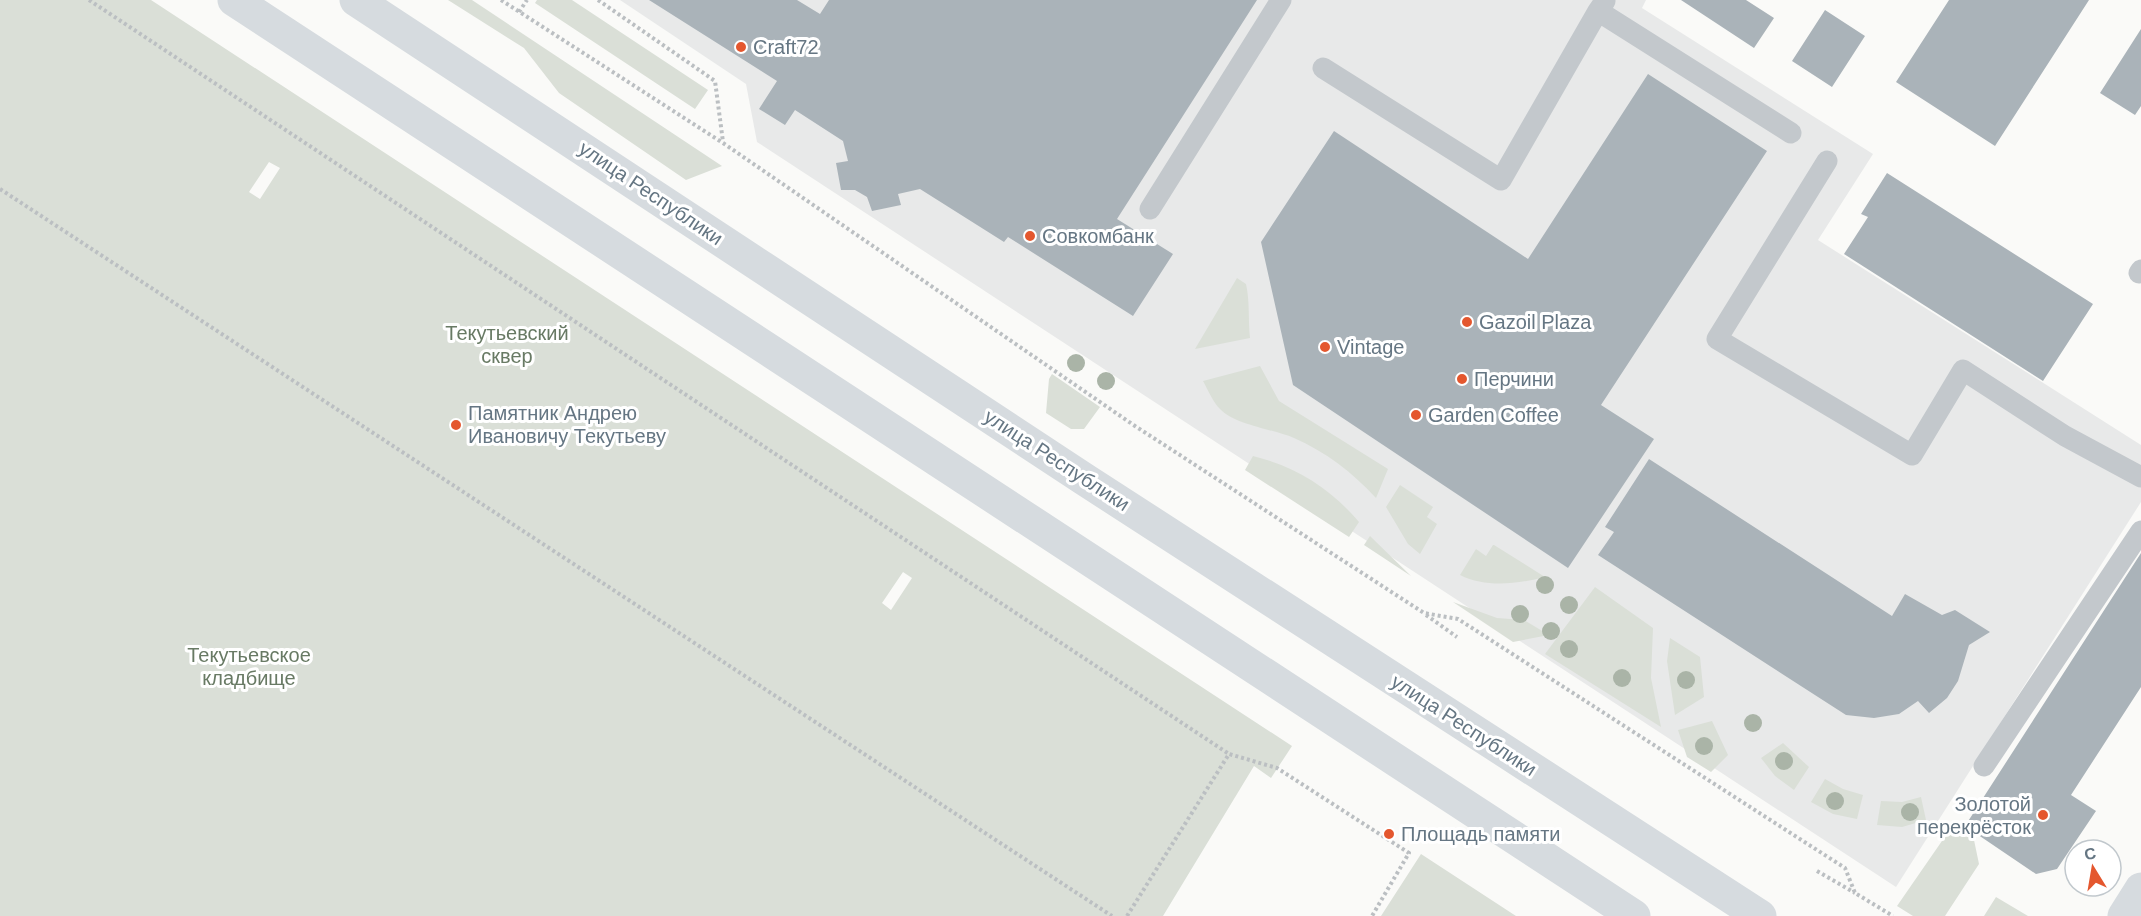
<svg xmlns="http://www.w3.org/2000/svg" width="2141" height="916" font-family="Arial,sans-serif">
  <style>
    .built { fill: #e8e9e9 }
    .green { fill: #dadfd7; fill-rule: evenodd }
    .building { fill: #aab3b9 }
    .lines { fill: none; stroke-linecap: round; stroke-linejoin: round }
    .path { stroke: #bbbfc2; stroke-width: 4; stroke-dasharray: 3 3; stroke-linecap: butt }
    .service { stroke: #c3c8cc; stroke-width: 21 }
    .secondary { stroke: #d6dbdf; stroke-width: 33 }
    .primary { stroke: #d6dbdf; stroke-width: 33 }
    .tree { fill: #aab4a7 }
    .poi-dot { fill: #e4572e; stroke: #fff; stroke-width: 2 }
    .labels { text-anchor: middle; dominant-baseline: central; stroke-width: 6; stroke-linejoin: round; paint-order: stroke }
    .poi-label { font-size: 20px; fill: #657683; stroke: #fff; text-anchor: start }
    .street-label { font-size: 20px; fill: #657683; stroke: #fff }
    .park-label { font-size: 20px; fill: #687a64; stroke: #fff }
  </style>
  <rect width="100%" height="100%" fill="#fafaf8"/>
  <path class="built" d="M620 0H1646L1642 8 1873 154 1818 240 2141 445V502L1896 887 757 142 746 84Z"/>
  <path class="green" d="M0 0H151L1292 746 1271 778 1254 766 1163 916H0ZM269 162 280 168 260 199 249 192ZM903 572 912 578 891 610 882 603Z
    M448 0H472L722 166 686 180 559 93 524 48Z
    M537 0H572L708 90 695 109 535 3Z
    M1237 278 1246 284C1250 302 1248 319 1250 338L1195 349Z
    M1260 366 1279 401 1388 469 1376 498C1352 472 1326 452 1294 438 1273 429 1235 425 1220 409 1213 402 1208 390 1203 381Z
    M1052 374 1100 407 1084 429H1071L1046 413 1049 379Z
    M1253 456C1297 467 1330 488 1359 522L1349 537 1245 470Z
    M1400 485 1433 507 1427 517 1437 524 1420 554 1408 544 1386 507Z
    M1370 536 1411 576 1364 545Z
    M1493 545H1494L1545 577C1517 584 1486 588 1460 575L1476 549 1486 556Z
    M1595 587 1653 628 1651 678 1661 727 1545 654Z
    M1453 602 1497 618 1524 620 1549 635 1513 642Z
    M1670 638 1700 657 1704 697 1675 715 1667 661Z
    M1712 721 1728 755 1711 772 1687 757 1678 730Z
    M1783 743 1809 767 1794 790 1775 776 1761 758Z
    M1825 779 1843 789 1863 795 1857 819 1833 814 1811 802Z
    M1921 797 1926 820 1902 827 1877 825 1881 801 1902 802Z
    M1953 825 1974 840 1979 864 1945 916H1913L1897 906Z
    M1421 854 1516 916H1381Z
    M1996 897 2028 916H1984Z"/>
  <path class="building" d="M649 0H797L820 14 829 0H1257L1117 219 1173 254 1133 316 1008 237 1004 242 920 189 898 194 901 205 872 211 867 197 855 190H841L836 163 848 161 843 141 795 110 785 125 759 109 777 81Z
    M1681 0H1746L1774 18 1754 48Z
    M1949 0H2089L1995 146 1896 82Z
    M1825 10 1865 36 1832 87 1792 61Z
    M2141 29V106L2135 115 2100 93Z
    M1648 74 1767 151 1601 405 1654 439 1568 568 1293 385 1261 242 1334 131 1528 259Z
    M1887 173 2093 304 2043 381 1844 254 1868 217 1861 214Z
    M1649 459 1892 616 1905 594 1942 615 1955 610 1990 632 1969 645 1958 681 1947 698 1929 713 1918 701 1899 714 1874 718 1846 715 1598 555 1614 532 1605 527Z
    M2141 553V687L2071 795 2096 811 2057 869 2036 874 1965 826Z"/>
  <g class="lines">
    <path class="path" d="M89 0 1229 754
      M501 0 723 143 1135 426 1424 613 1458 619 1845 868 1855 893 1893 916
      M598 0 715 81 723 142
      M519 12 527 0
      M0 189 1112 916
      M1426 615 1457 637
      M1817 871 1855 893
      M1127 916 1229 754 1277 768 1409 853 1372 916"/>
    <path class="service" d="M1605 1 1598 11 1791 133
      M1323 68 1501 180 1598 11
      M1827 161 1717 339 1912 455 1963 370 2065 436 2141 477
      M1150 209 1281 0
      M2139 273 2141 270
      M1984 766 2141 531"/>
    <path class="secondary" d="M2124 916 2141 889"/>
    <path class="primary" d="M234 0 1634 916
      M356 0 1084 479 1760 916"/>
  </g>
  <g class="tree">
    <circle cx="1076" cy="363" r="9"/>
    <circle cx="1106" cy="381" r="9"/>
    <circle cx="1545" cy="585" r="9"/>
    <circle cx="1569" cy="605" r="9"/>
    <circle cx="1520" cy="614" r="9"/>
    <circle cx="1551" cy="631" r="9"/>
    <circle cx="1569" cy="649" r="9"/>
    <circle cx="1622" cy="678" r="9"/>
    <circle cx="1686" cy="680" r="9"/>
    <circle cx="1753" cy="723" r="9"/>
    <circle cx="1704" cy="746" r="9"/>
    <circle cx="1784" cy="761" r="9"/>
    <circle cx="1835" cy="801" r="9"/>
    <circle cx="1910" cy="812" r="9"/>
  </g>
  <g class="poi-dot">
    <circle cx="741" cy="47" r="6"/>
    <circle cx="1030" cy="236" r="6"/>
    <circle cx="1467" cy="322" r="6"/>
    <circle cx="1325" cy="347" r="6"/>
    <circle cx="1462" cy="379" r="6"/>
    <circle cx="1416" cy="415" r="6"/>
    <circle cx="456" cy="425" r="6"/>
    <circle cx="2043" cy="815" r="6"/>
    <circle cx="1389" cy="834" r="6"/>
  </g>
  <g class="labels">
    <g class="poi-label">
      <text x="753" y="47">Craft72</text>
      <text x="1042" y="236">Совкомбанк</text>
      <text x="1479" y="322">Gazoil Plaza</text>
      <text x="1337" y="347">Vintage</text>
      <text x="1474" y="379">Перчини</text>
      <text x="468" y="413">Памятник Андрею<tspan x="468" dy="23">Ивановичу Текутьеву</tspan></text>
      <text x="1428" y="415">Garden Coffee</text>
      <text x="2031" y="804" text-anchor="end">Золотой<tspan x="2031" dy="23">перекрёсток</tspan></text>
      <text x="1401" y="834">Площадь памяти</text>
    </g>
    <g class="street-label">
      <text transform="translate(651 193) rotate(34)">улица Республики</text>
      <text transform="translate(1057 460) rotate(33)">улица Республики</text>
      <text transform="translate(1464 725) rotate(33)">улица Республики</text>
    </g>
    <g class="park-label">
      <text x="507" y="333">Текутьевский<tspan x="507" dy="23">сквер</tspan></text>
      <text x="249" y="655">Текутьевское<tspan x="249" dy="23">кладбище</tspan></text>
    </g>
  </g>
  <g transform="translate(2093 868) rotate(349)"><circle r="28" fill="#ffffff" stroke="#c1c8cd" stroke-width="1.5"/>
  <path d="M0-4.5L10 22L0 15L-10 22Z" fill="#e4572e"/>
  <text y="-9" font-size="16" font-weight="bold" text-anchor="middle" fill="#657683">С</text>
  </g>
</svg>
